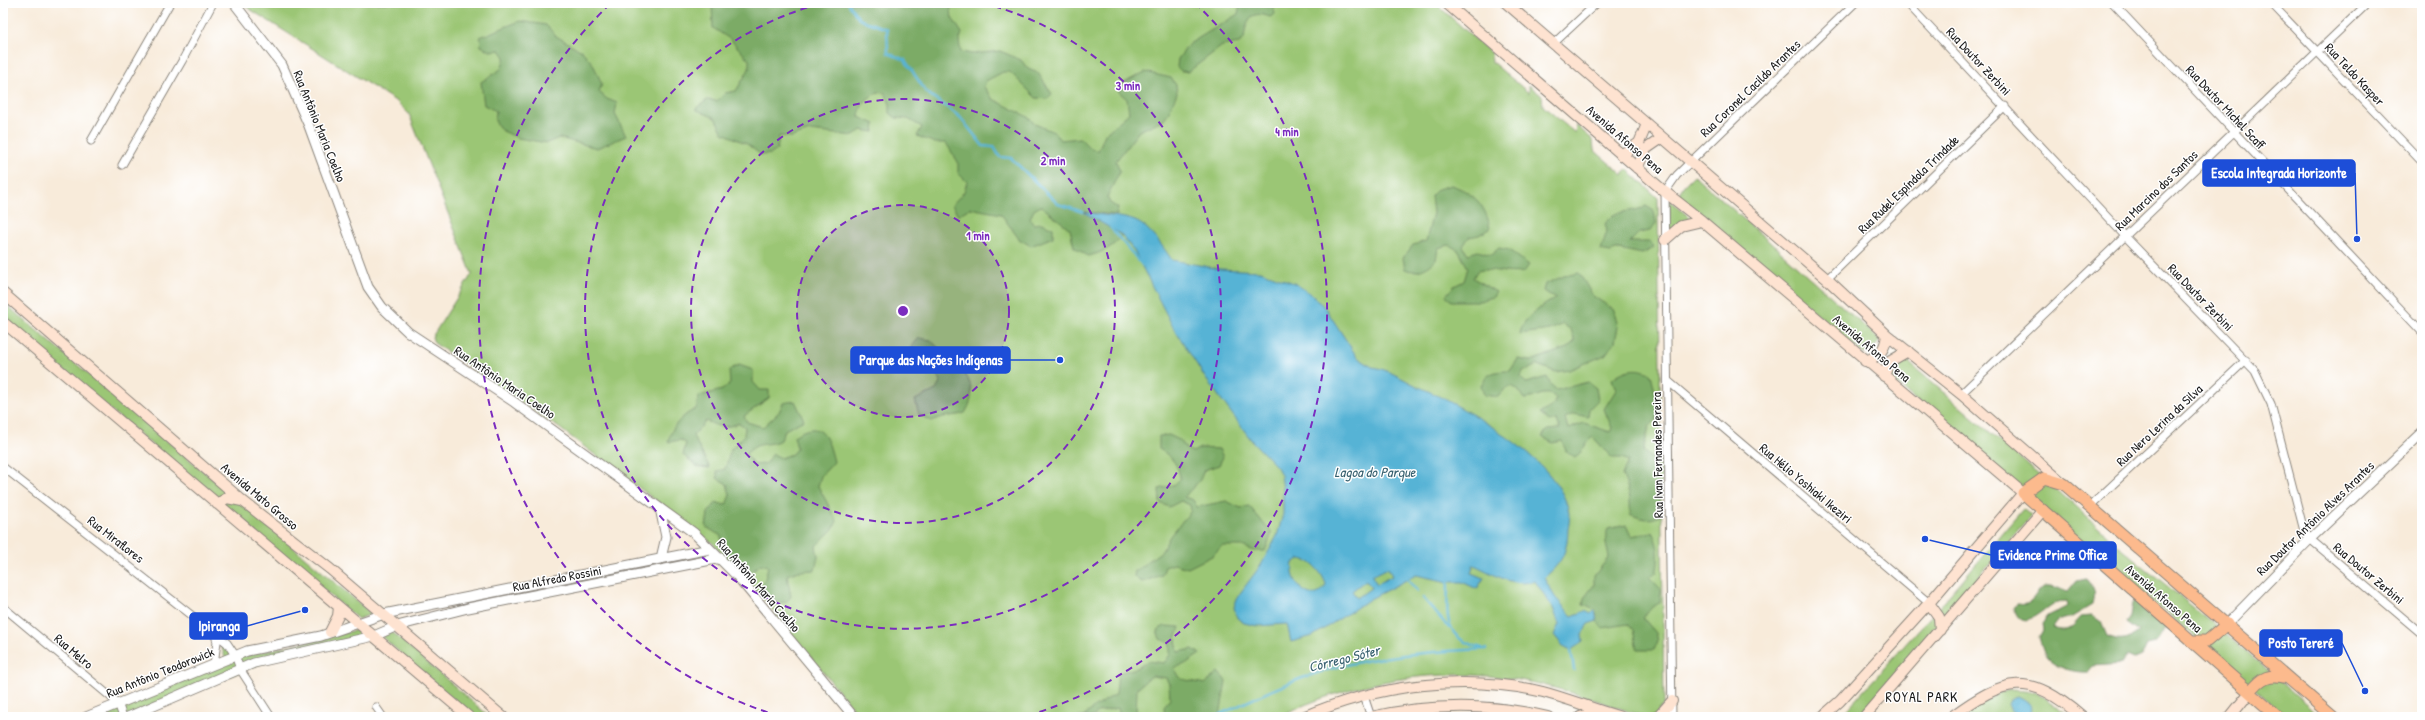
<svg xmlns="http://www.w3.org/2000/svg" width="2425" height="720" font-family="'Patrick Hand',sans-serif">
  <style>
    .green { fill: #9bc674; stroke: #5c7148 }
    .forest { fill: #7cab66; stroke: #4c6441 }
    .water { fill: #57b3d5; stroke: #3a6878; fill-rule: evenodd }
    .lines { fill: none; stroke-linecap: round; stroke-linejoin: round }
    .stream { stroke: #57b3d5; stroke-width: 2.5 }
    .minor-casing { stroke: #8a847b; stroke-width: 9 }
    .tertiary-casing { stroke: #8a847b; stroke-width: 11 }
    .secondary-casing { stroke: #8a847b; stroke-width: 12 }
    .primary-casing { stroke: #8a847b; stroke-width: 13 }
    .minor { stroke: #fff; stroke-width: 7 }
    .tertiary { stroke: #fff; stroke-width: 9 }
    .secondary { stroke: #fee3d1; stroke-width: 10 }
    .primary { stroke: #fcba8d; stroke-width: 11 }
    .ring { fill: none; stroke: #7b2cbf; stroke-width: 2; stroke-dasharray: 7 5 }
    .labels { text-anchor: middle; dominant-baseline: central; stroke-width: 3; stroke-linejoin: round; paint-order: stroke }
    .street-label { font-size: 13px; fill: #1c1c1c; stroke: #fff }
    .water-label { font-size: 14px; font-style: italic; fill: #37606f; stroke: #fff }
    .neighbourhood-label { font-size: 14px; letter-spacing: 1px; fill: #1c1c1c; stroke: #fff }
    .centre { fill: #7b2cbf; stroke: #fff; stroke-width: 2 }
    .ring-label { font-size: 12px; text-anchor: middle; font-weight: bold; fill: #7b2cbf; stroke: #fff; stroke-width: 3; stroke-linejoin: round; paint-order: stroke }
    .leader { fill: none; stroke: #1d4ed8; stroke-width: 1.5 }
    .callout-dot { fill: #1d4ed8; stroke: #fff; stroke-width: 1.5 }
    .callout { fill: #1d4ed8; stroke: #1d4ed8; stroke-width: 1.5 }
    .callout-label { font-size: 14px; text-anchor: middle; font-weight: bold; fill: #fff }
  </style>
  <rect width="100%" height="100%" fill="#fff"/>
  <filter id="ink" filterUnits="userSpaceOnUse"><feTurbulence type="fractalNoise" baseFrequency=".025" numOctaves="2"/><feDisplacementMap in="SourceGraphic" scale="8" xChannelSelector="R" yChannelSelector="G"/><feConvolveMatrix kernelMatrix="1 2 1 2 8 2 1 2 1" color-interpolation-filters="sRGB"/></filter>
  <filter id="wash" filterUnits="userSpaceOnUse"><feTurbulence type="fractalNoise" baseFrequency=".012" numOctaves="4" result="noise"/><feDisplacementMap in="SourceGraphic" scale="16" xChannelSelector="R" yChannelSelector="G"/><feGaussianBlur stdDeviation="0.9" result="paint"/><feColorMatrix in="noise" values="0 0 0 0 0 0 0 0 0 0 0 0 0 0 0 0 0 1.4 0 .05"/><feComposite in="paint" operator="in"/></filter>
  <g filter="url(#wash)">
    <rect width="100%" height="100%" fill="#f8ebda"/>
    <path class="green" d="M240 3H1435L1491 53 1492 62 1529 93V85L1542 96 1543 106 1575 133 1576 125 1593 140 1594 150 1623 175 1627 169 1658 198 1664 704 1655 716 1645 717C1604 703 1563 688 1520 680 1440 666 1350 681 1278 717H860L746 578 711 542 558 427 434 343 432 337 472 274 409 114 397 102Z
      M1694 175 1880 340 1873 348 1864 354 1678 195 1684 185Z
      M1669 200 1694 221 1669 233Z
      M3 302 372 614 358 619 3 319Z
      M1907 361 2056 489 2121 548 2222 631 2320 717H2287C2156 602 2021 492 1890 378 1893 367 1895 362 1907 361Z
      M2023 509 2031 516 1866 708 1857 717H1840L1940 606Z
      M357 630 362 636 283 655 124 717H101L226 662 219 637 236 658Z
      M391 631 490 717H474L382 637Z
      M2011 690 2035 692 2072 717H1959L1997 693Z"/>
    <path class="forest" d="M712 3H950L952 18 962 33 959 42 961 52 972 54 1000 51 1021 60 1028 69 1038 73 1052 94 1047 99 1036 98 1010 72H1003L986 81 984 87 993 99 1028 117 1035 124 1056 133 1061 140 1080 138 1089 147 1098 151 1105 134 1129 113 1127 99 1119 92 1118 86 1145 72 1171 78 1176 85 1177 93 1169 112 1163 120 1139 131 1116 161 1120 171 1107 197 1110 203 1118 208 1117 215 1085 212 1122 235C1114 247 1102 253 1088 256L1074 247 1070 229 1041 206 1034 210 1030 218 1033 224 1042 223 1053 228V237L1031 246 1019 239 1001 214 970 208 958 215 952 205 964 192 967 182 958 173V162L946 143H935L917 136 922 127 908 119 896 118 890 113V104L885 93 878 92C867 98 860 104 859 117L875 124 874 132 861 130 854 136 810 131 792 137 779 136 777 150 771 154 761 155 747 144 723 133 715 118 695 109 707 100 717 101 725 93 736 91 749 69V60L730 39 713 28Z
      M1240 3H1272L1275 14 1270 17C1250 9 1246 21 1244 39L1239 43 1222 46 1188 72 1181 71 1177 67 1178 59 1189 44 1238 14Z
      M520 21 546 25 556 36 582 51 593 64 602 84 599 92 607 99 617 103 615 114 626 136 597 148 559 138 547 143 518 138 501 130 495 121 496 111 484 105 481 82 501 69 505 57 500 50 490 51 481 46 480 37Z
      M1451 185C1473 192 1487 206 1490 229L1479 235 1469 237 1463 246 1468 254 1478 251 1491 255 1499 248 1509 250 1529 265 1524 272C1505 275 1492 267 1477 271L1473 278 1496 292 1493 297 1480 301H1451L1446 295 1454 286 1464 281 1468 268 1458 250 1449 245 1438 248 1436 260C1427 269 1417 274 1405 269L1403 258 1413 245 1426 241 1433 213 1431 196 1438 189Z
      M1646 206 1654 211 1656 223 1650 231 1639 233 1630 242H1650L1654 248 1642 254 1619 249 1609 252 1601 250 1607 231 1605 224C1614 208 1632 214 1646 206Z
      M1579 273 1593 296 1614 310 1618 327 1615 342 1605 355 1569 370 1556 372 1537 365 1523 372 1521 378 1526 383 1547 377 1551 385 1557 390 1588 382 1596 388 1598 400 1589 409 1588 417 1574 414 1565 418 1568 429 1584 423 1610 432 1612 428 1604 409 1616 390 1612 379C1624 369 1638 366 1651 374L1658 405 1657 419 1649 427 1643 451 1657 463 1653 469 1654 477 1659 483 1660 516C1650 521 1640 519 1630 514 1631 498 1629 488 1622 475L1628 461 1622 458H1612L1593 437C1584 442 1586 450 1575 457L1566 451 1562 441 1553 443 1542 437 1547 430 1560 429 1557 420 1549 421 1540 413 1553 406 1556 398C1544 388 1537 399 1524 399L1518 390 1512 386 1505 389 1498 397 1484 395 1481 386C1487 372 1495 371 1510 371L1518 359 1531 361 1567 348 1575 341 1571 330 1563 324 1550 330 1520 334C1523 316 1541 307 1556 298L1543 291 1545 284 1564 276Z
      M919 338 931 340 942 352 943 362 949 367 956 366C973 378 976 396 965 413 954 417 942 415 932 421L919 415 915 400 936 390 941 381C935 370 932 367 920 367L912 359V346Z
      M739 365 753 370V382L760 390H769V398L744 416 747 422 763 427 779 412 783 403 795 401 804 420 785 430 781 440C766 447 759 440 746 454L754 465 765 464 773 454 781 458 792 454 797 448 794 436C822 418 828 437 834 462L821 476 818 486 837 521 833 529 816 546 818 557 815 570 799 571 787 575 791 597 786 602 775 603 762 594 760 587 765 579 768 566 761 564 747 575H739L724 560 721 536 706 527 708 513 716 503 726 505 730 495 727 484 717 478V471L725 469 731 449 744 436 745 427 739 423C725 429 719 427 706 421L693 436 710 468 698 467 683 455 686 443 681 440 668 442C671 427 682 415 696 409L699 396 722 390 730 384 729 370Z
      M1169 435 1181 441 1186 449 1193 452 1200 448 1219 449 1223 457 1219 465 1204 470 1200 480 1184 497 1193 500 1197 507 1226 501 1241 508 1249 506 1272 533 1265 551H1254L1242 546H1222L1212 556 1188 568 1174 564 1165 567 1162 575 1142 582 1134 577 1135 571 1162 551 1170 536 1191 511 1190 505 1181 501 1169 507 1160 503 1159 489 1174 485 1180 479C1180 466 1170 455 1159 449V436Z
      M1626 525 1631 536 1652 532C1659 544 1660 560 1656 573L1649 577 1661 589 1660 602 1647 612 1643 618 1656 633 1658 641 1654 650H1637L1633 630 1628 624 1602 628 1597 621 1595 610 1583 605 1584 598 1594 585V576L1609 557C1607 547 1603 539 1608 529Z
      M2086 579C2094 588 2095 593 2092 605L2072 617 2057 621 2052 628C2068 633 2070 628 2080 617L2092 616 2101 622 2107 636C2120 641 2128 641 2138 631L2126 622 2130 616 2132 603 2139 602 2146 606 2149 616 2156 617 2166 626 2156 643 2147 645 2141 657 2134 660 2127 657 2122 664 2093 666 2088 672C2076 673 2055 668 2047 658 2043 653 2041 644 2039 637L2043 630 2042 624 2048 616 2068 606 2067 601C2064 602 2060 601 2057 602 2043 608 2024 635 2014 608L2017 604C2037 608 2034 588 2047 586 2054 585 2061 590 2068 592L2077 581Z
      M1165 626 1180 627 1176 639 1178 652 1193 649 1200 654 1185 664 1174 668 1181 679 1205 684 1218 672 1226 681 1220 715 1215 717H1165L1164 706 1170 699 1169 684 1166 678 1152 676 1137 688 1136 714 1130 717 1120 716 1118 708 1098 712 1093 717H1083L1096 706 1116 694 1118 673 1137 668 1148 661 1164 663 1170 655V643L1160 639 1157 630Z"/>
    <path class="water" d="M1083 212C1136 221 1139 211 1172 260L1220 269 1260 271 1294 283 1313 295 1326 309 1357 357 1372 367C1386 368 1404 380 1417 386 1461 405 1563 461 1569 514 1570 519 1569 524 1568 529 1567 554 1562 562 1544 578L1555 597 1572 616 1585 611 1591 614 1595 610 1597 621 1588 624 1582 634 1583 642 1571 650 1563 646 1554 635 1559 624 1553 608 1535 581C1514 588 1494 574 1474 565L1471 573 1484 578 1477 589 1462 582H1448L1416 575 1370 599 1313 636 1291 642 1287 624 1257 626 1244 623 1237 618 1234 607 1238 596 1261 565 1277 536 1283 514V490L1281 475 1277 467 1252 441 1206 379 1173 327 1134 251 1122 235ZM1299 559C1311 559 1322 573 1326 584 1316 608 1289 586 1293 563ZM1388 568 1392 576 1377 584 1372 576ZM1366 580 1371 588 1357 598 1352 591Z
      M2017 696 2030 703 2031 709 2028 715 2020 716 2011 711 2008 704 2011 698Z"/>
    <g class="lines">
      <path class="stream" d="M848 3 859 19 887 29 888 53 905 60 926 92 960 117 983 146 994 147 1000 157 1011 158 1058 204 1083 212
        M1110 227 1143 266
        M1394 563 1403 573
        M1406 577 1417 591
        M1448 582C1447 616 1442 639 1482 648
        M1423 598 1449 628
        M1571 650 1574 670
        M1215 717C1258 696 1303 674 1350 664 1395 654 1440 651 1486 649"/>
    </g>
  </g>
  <g filter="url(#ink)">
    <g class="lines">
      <g class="minor-casing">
        <path id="minor" d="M1907 3 2125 236 2255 371 2271 404 2303 527 2310 539 2422 634
          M2113 3 2422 332
          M2271 3 2422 162
          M1553 44 1597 3
          M91 141 170 3
          M122 165 182 61 213 3
          M1827 279 2005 106
          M1668 381 1929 603
          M1961 394 2368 3
          M3 467 227 643 235 655 240 669 271 717
          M2089 507 2246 360
          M3 607 118 703 123 717
          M214 631 217 642 214 664
          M1364 696 1371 717
          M376 707 383 717
          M1672 717 1665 192 1677 175 1855 3"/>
      </g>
      <g class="tertiary-casing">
        <path id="tertiary" d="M234 3 282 65 309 126 368 287 382 307 408 332 514 402 694 533 737 576 854 717
          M660 508 666 537 661 558
          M2227 624 2310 539 2422 433
          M86 717 247 651 321 636 384 614 710 549
          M128 717 254 663 374 636 397 626 468 608 721 558"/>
      </g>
      <g class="secondary-casing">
        <path id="secondary" d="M1446 3 1665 192 1702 221 2023 493 1929 603 1840 701 1822 717
          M1506 3 1827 279 1887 335 1961 394 2064 484
          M1621 155 1639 143 1647 124
          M1637 168 1646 149 1662 138
          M1665 240 1681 226 1702 221
          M3 293 244 502 330 569 503 717
          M3 322 469 717
          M1865 361C1880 356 1885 350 1887 335
          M1884 376 1889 362 1908 351
          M217 504 227 498 242 501
          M1929 603 1939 617 1940 630
          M330 632 338 616 339 607
          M1303 717C1376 685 1464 673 1543 692 1570 699 1595 710 1621 717
          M1371 717C1429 704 1490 703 1548 717
          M1580 717 1599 711
          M1658 717 1672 701
          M1864 717 2043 510
          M1951 717C2006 677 2028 671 2082 717
          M2230 717 2250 692"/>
      </g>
      <g class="primary-casing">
        <path id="primary" d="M2191 641H2207L2227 624
          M2250 692C2261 677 2270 673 2288 678
          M2278 717 2023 493 2044 478 2064 484 2333 717"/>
      </g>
      <use href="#minor" class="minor"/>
      <use href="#tertiary" class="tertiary"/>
      <use href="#secondary" class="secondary"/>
      <use href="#primary" class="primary"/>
    </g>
  </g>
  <circle cx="903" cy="311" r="106" fill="#7b2cbf" fill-opacity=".12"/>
  <g class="ring">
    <circle cx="903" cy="311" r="106"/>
    <circle cx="903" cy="311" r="212"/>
    <path d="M983 3A318 318 0 1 1 823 3"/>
    <path d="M779 716A424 424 0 0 1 611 3M1195 3A424 424 0 0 1 1027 716"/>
  </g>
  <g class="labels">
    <g class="street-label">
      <text transform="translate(1979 61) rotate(47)">Rua Doutor Zerbini</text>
      <text transform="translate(2355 74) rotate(47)">Rua Teldo Kasper</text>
      <text transform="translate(1750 88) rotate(-44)">Rua Coronel Cacildo Arantes</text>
      <text transform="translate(2226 107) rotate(47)">Rua Doutor Michel Scaff</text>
      <text transform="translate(320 126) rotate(68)">Rua Antônio Maria Coelho</text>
      <text transform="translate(1625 139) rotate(41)">Avenida Afonso Pena</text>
      <text transform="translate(1908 184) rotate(-44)">Rua Rudel Espíndola Trindade</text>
      <text transform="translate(2156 190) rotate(-44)">Rua Marcino dos Santos</text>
      <text transform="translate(2201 297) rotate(46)">Rua Doutor Zerbini</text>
      <text transform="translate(1872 348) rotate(40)">Avenida Afonso Pena</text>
      <text transform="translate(505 382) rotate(34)">Rua Antônio Maria Coelho</text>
      <text transform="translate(2159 425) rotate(-43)">Rua Nero Lerina da Silva</text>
      <text transform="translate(1657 455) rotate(-91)">Rua Ivan Fernandes Pereira</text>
      <text transform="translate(1806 483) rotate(40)">Rua Hélio Yoshiaki Ikeziri</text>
      <text transform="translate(260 496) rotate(40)">Avenida Mato Grosso</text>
      <text transform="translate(2315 518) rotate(-44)">Rua Doutor Antônio Alves Arantes</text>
      <text transform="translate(116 539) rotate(38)">Rua Miraflores</text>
      <text transform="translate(2369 573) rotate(40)">Rua Doutor Zerbini</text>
      <text transform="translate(557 578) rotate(-11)">Rua Alfredo Rossini</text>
      <text transform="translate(759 585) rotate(49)">Rua Antônio Maria Coelho</text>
      <text transform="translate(2164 598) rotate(41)">Avenida Afonso Pena</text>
      <text transform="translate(74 651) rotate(40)">Rua Melro</text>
      <text transform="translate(160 672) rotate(-22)">Rua Antônio Teodorowick</text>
    </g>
    <g class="water-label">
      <text x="1375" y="471">Lagoa do Parque</text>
      <text transform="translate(1344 658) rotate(-14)">Córrego Sóter</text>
    </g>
    <g class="neighbourhood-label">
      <text x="1922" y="696">ROYAL PARK</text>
    </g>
  </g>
  <circle cx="903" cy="311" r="6" class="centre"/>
  <g class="ring-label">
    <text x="1128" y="90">3 min</text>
    <text x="1287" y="136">4 min</text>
    <text x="1053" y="165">2 min</text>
    <text x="978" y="240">1 min</text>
  </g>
  <path class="leader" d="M2357 239L2355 173M1060 360L1010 360M1925 539L1991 555M305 610L247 626M2365 691L2342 643"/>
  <g class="callout-dot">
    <circle cx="2357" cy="239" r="4"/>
    <circle cx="1060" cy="360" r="4"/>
    <circle cx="1925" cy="539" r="4"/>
    <circle cx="305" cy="610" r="4"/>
    <circle cx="2365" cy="691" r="4"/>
  </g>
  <g class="callout">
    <rect x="2203" y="160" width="152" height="26" rx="4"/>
    <rect x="851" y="347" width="159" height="26" rx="4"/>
    <rect x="1991" y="542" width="125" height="26" rx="4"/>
    <rect x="190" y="613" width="57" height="26" rx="4"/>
    <rect x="2260" y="630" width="82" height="26" rx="4"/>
  </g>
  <g class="callout-label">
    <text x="2279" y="178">Escola Integrada Horizonte</text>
    <text x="931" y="365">Parque das Nações Indígenas</text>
    <text x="2053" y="560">Evidence Prime Office</text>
    <text x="219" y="631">Ipiranga</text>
    <text x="2301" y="648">Posto Tereré</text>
  </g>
  <rect width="2425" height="720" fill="none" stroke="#fff" stroke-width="16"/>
</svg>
